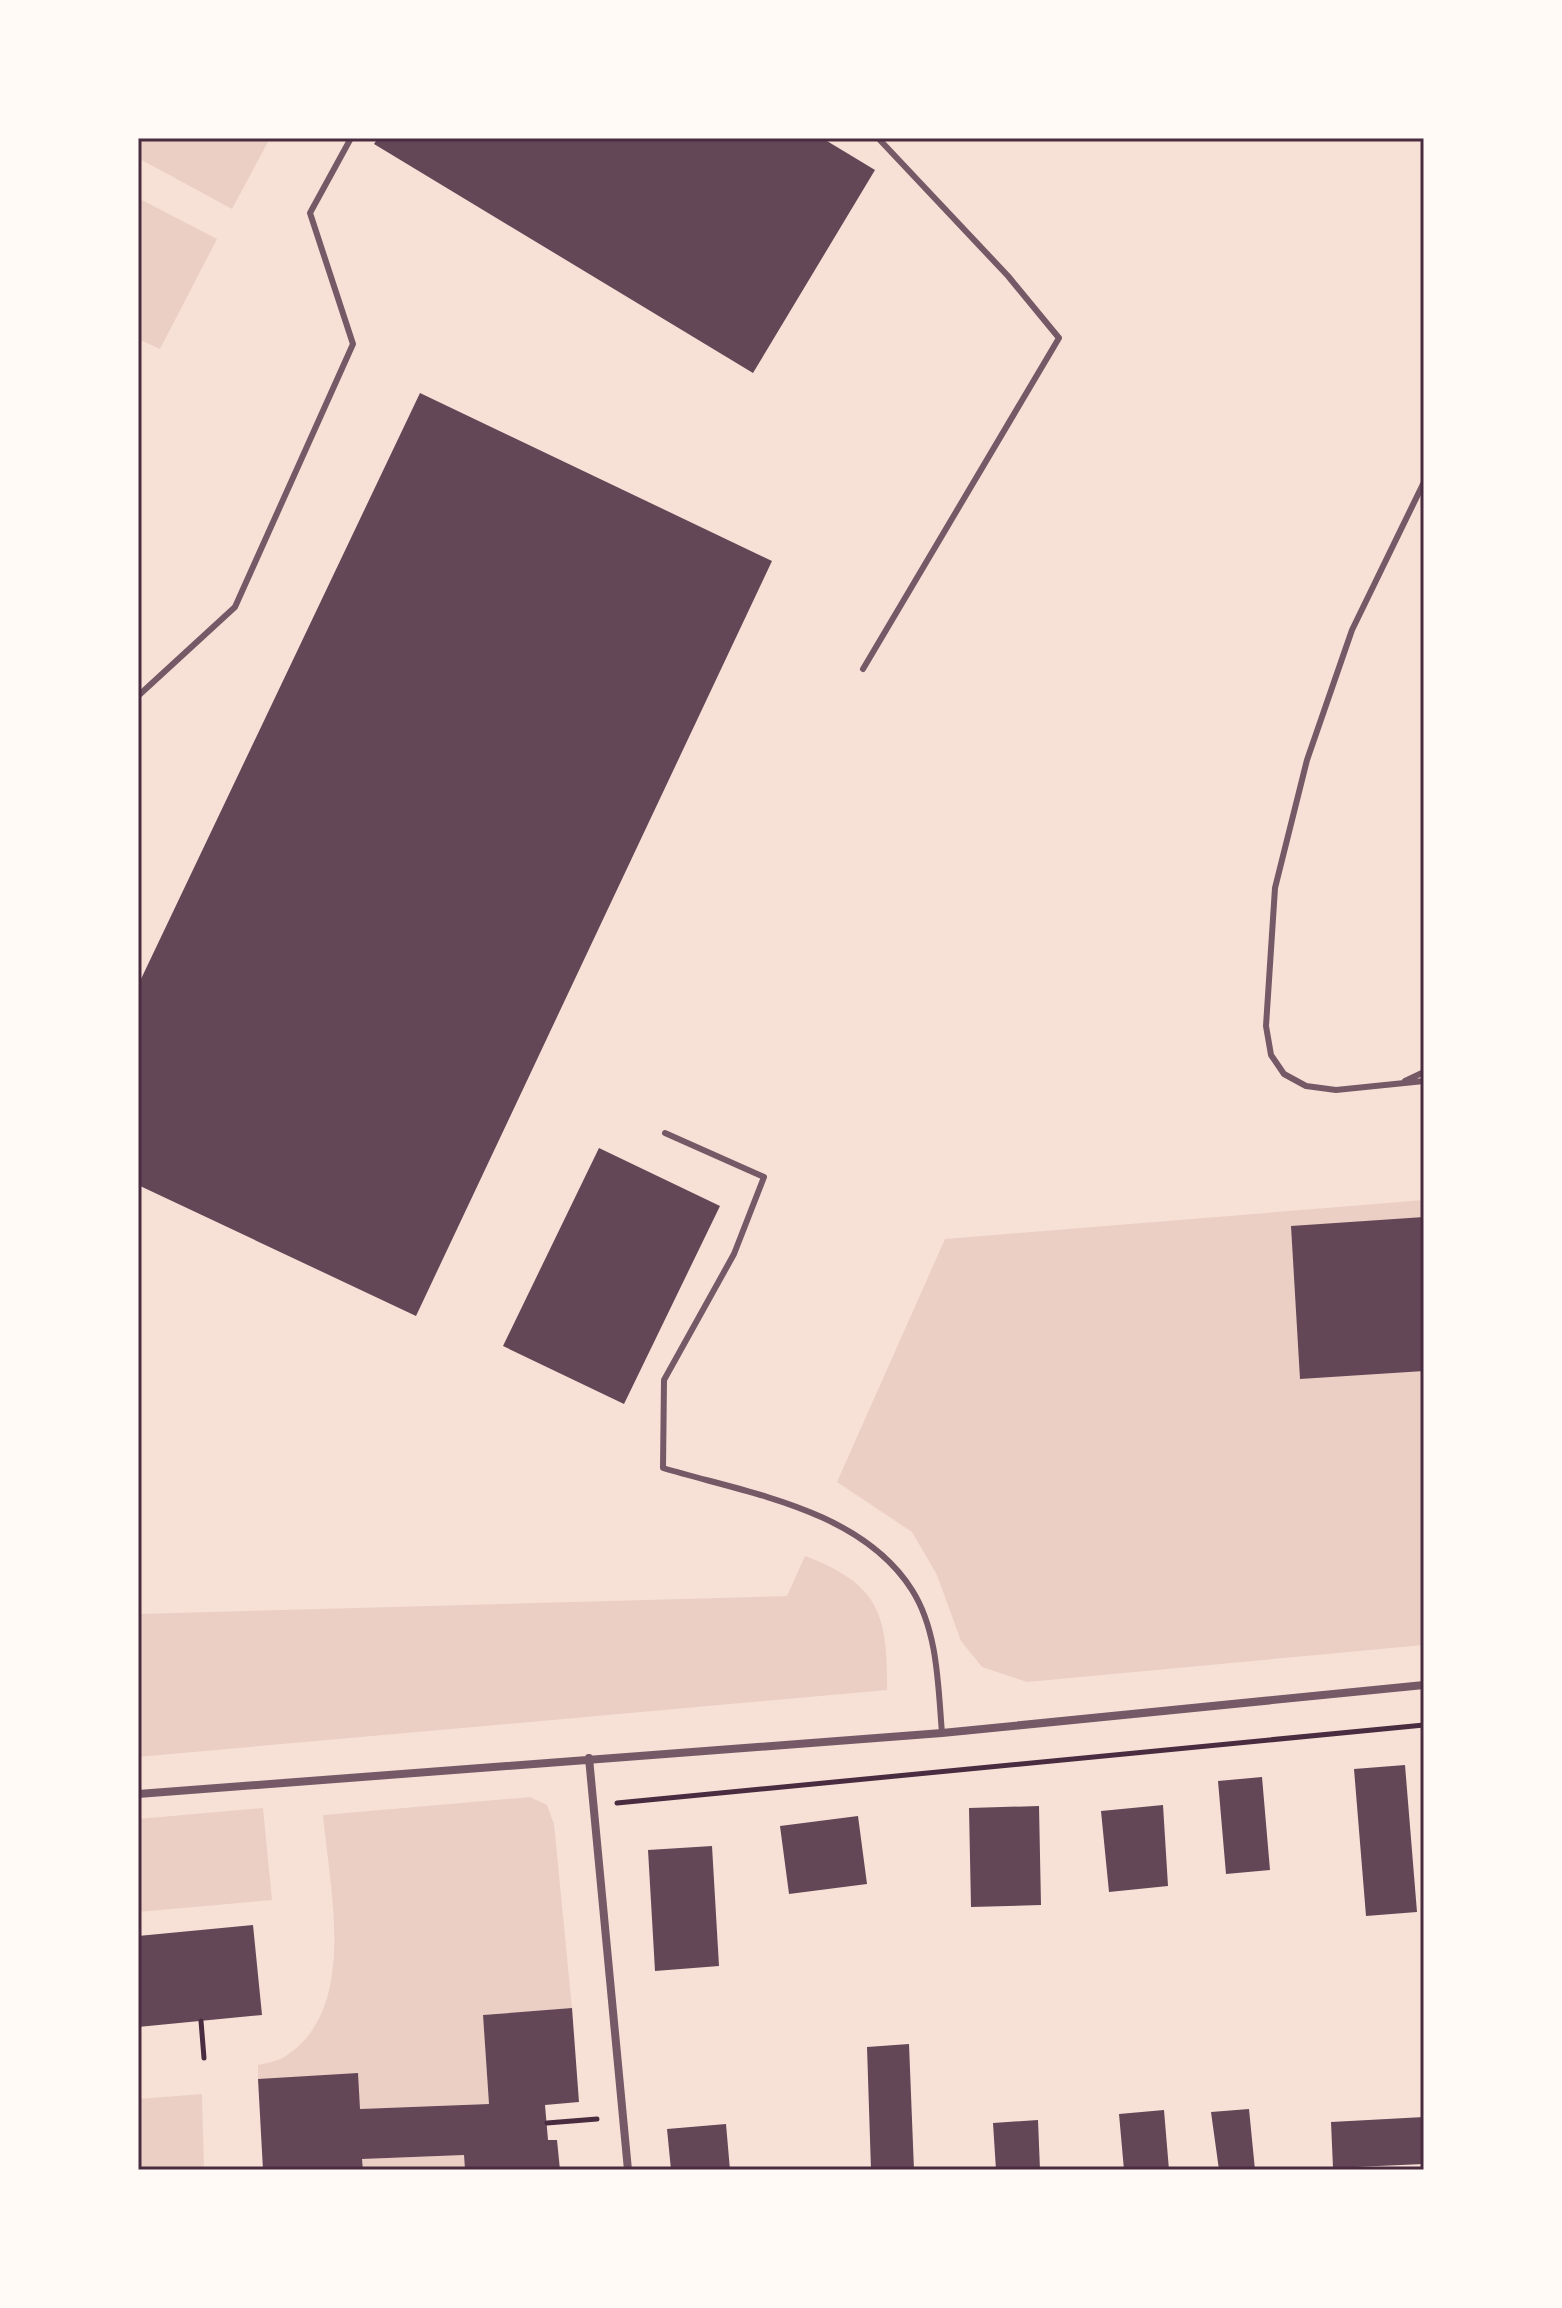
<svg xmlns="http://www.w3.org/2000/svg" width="1562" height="2308" font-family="'Golos Text',sans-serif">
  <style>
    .green { fill: #ebcfc5 }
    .building { fill: #644757 }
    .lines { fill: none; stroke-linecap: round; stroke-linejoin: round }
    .path { stroke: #4a2c40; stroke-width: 5 }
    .service { stroke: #755966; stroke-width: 6 }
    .minor { stroke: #755966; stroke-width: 8 }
    .neatline { fill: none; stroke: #4a2c40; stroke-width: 3 }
  </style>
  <rect width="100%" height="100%" fill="#f7e1d7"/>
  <path class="green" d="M138 138H270L232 209 138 158Z
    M138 198 217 239 160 349 138 339Z
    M1424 1200V1645L1027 1682 982 1667 961 1641 937 1575 912 1532 837 1482 945 1239Z
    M805 1556C879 1584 888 1614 887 1690L138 1757V1614L787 1596Z
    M530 1797 547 1805 554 1824 572 2008 483 2015 489 2104 360 2109 258 2079V2065C267 2063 280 2061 287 2055 359 2008 329 1886 323 1815Z
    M263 1808 272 1900 138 1912V1819Z
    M202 2094 204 2170H138V2099Z
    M464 2155 465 2170H363L362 2159Z"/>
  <path class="building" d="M378 138H822L875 170 753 373 374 144Z
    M420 393 772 561 416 1316 138 1185V977L141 979Z
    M599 1148 720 1206 624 1404 503 1346Z
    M1424 1217V1371L1300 1379 1291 1226Z
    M1405 1765 1417 1912 1366 1916 1354 1769Z
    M1262 1777 1270 1870 1226 1874 1218 1781Z
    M1163 1805 1168 1886 1109 1892 1101 1811Z
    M1039 1806 1041 1905 971 1907 969 1808Z
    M858 1816 867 1884 789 1894 780 1826Z
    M712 1846 719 1966 655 1971 648 1850Z
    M253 1925 262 2015 138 2027V1936Z
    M572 2008 579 2102 545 2105 548 2140H557L560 2170H465L464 2155 362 2159 363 2170H263L258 2079 358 2073 360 2109 489 2104 483 2015Z
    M909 2044 914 2170H871L867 2047Z
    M1249 2109 1255 2170H1219L1211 2112Z
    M1164 2110 1169 2170H1124L1119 2114Z
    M1424 2117V2164L1333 2168 1331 2122Z
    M1038 2120 1040 2170H996L993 2123Z
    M726 2124 730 2170H671L667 2129Z"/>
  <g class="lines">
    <path class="path" d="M617 1803 1424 1725
      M201 2021 204 2058
      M547 2123 597 2119"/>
    <path class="service" d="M1424 482 1352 630 1307 760 1275 888 1266 1026 1271 1055 1284 1074 1306 1086 1336 1090 1424 1081
      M863 669 1059 338 1008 276 878 138
      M138 696 235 607 353 344 310 213 351 138
      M1405 1081 1424 1072
      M665 1133 764 1177 734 1254 664 1380 663 1468C746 1493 861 1509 912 1590 938 1631 938 1686 942 1733"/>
    <path class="minor" d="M589 1758 628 2170
      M138 1794 942 1733 1424 1685"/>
  </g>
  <rect width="1562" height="2308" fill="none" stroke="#fffaf5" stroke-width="280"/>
  <rect x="140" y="140" width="1282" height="2028" class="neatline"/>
</svg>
